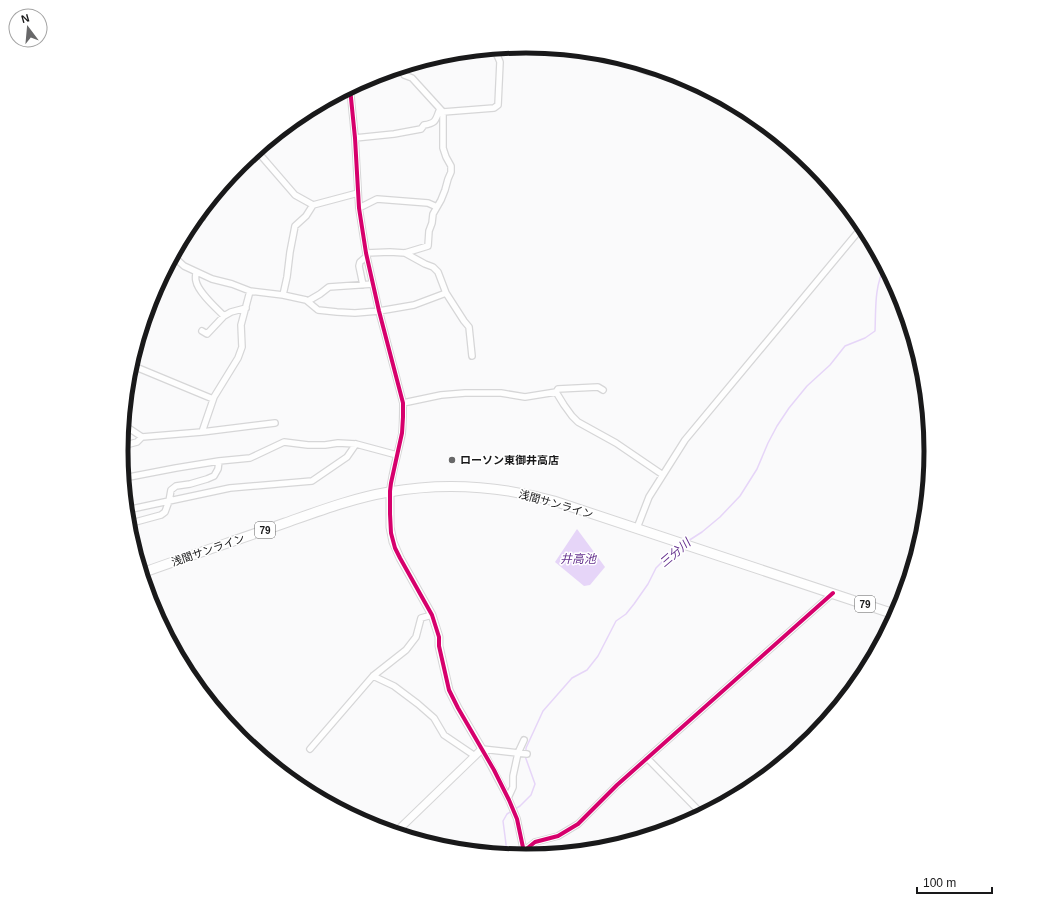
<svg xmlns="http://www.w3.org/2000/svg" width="1053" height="903" font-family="Arial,'Noto Sans JP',sans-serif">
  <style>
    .water { fill: #e6d5f8 }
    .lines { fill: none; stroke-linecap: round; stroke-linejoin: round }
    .stream { stroke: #e6d5f8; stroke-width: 1.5 }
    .minor-casing { stroke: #d6d6d7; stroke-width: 8 }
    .tertiary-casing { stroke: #d6d6d7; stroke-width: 9 }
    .primary-casing { stroke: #d6d6d7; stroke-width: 11 }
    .minor { stroke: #fefefe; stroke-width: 5.5 }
    .tertiary { stroke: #fefefe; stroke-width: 7 }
    .primary { stroke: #fefefe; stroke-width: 9 }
    .cycleway-casing { stroke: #fff; stroke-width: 6 }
    .cycleway { stroke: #d6006c; stroke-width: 4 }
    .poi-dot { fill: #686869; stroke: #fff; stroke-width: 1.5 }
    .labels { text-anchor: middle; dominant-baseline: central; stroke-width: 3; stroke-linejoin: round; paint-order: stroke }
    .shield { fill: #fff; stroke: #5e5e5f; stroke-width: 1 }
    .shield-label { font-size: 10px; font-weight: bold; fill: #19191a }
    .poi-label { font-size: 11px; font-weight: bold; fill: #19191a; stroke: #fff; text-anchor: start }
    .street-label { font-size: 11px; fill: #19191a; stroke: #fff }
    .water-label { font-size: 12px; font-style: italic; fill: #64318e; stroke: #fff }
    .rim { fill: none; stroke: #19191a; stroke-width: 5 }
  </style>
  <rect width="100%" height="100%" fill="#fafafb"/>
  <path class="water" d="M577 529 605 567 590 585 584 586 555 562Z"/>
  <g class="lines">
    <path class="stream" d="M688 541 702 532 720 517 740 496 757 469 768 443 777 426 789 408 807 386 830 365 845 346 865 338 875 331C876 309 874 287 885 266
      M526 752V748L543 711 572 678 587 670 598 656 616 621 626 614 634 604 648 584 656 568 671 553 680 547
      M506 855V844L503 821 507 814 520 806 531 795 535 784 525 756"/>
    <g class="minor-casing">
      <path id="minor" d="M626 60C640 72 656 74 674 75
        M350 88 355 138 359 208 366 253 379 311 403 403C403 413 403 423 402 434 398 453 392 472 390 491
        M443 112 494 108 498 105 500 62 497 55 490 50
        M355 138 394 134 421 129 424 125C437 123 435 120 440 109
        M257 151 295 195 313 205 358 193
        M359 208 377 199 428 203 437 207
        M200 214 202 218
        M366 253 390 252 405 253 428 246 429 231 432 223 433 214 441 200 445 190 448 179 451 172V166L446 157 443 148V112L412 78 404 75 401 68
        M405 253 425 264 433 267 438 272 446 293 464 321 469 327 472 356
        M173 256 184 266 212 279 232 284 250 291 283 295 306 300 318 310 337 312 355 313 379 311 414 305 446 293
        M196 272C196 275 195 278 196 281 198 292 216 308 224 316
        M363 285 359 266 360 262 367 256
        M283 295 287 277 290 252 295 226 306 216 313 205
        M308 301 320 294 329 287 373 284
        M202 331 207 334 224 316 231 312 246 308
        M131 365 213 399
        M556 392 564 405 572 416 578 422 616 443 663 475
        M403 403 441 395 465 393H501L525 397 556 392 558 389 598 387 603 390
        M124 425 142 437 202 432 275 423
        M202 432 214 397 238 358 242 347 241 325 250 291
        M122 446 137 442 142 437
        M124 478 176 468 219 461 250 458 284 442 308 445H325L338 443 356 444 397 455
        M127 510 169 501 171 490 176 486 190 484 207 479 214 476 218 469 219 461
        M128 524 161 515 165 512 169 501 230 488 312 481 347 457 356 444
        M637 528 649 497 685 440 863 226
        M373 676 394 686 418 704 434 718 444 735 475 756
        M310 749 373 676 406 650 416 637 421 618 432 615
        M482 749 509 800 517 819 525 857
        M482 749 527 754
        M647 758 703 815
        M508 798 513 787V776L518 753 524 740
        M524 851 535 842 558 836 578 824 617 785 833 593"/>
    </g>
    <g class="tertiary-casing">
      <path id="tertiary" d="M390 491V527L393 542 400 558 432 615 439 637V646L449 690 458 708 482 749 395 833"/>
    </g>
    <g class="primary-casing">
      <path id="primary" d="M142 573C189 556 237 540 285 523 319 511 353 498 389 492 444 482 500 486 554 501L897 615"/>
    </g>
    <use href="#minor" class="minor"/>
    <use href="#tertiary" class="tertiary"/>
    <use href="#primary" class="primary"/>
    <g class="cycleway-casing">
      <path id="cycleway" d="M350 88 355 138 359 208 366 253 379 311 403 403V417L402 433 391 483 390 491V514L391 533 395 548 400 558 432 615 439 637V646L449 690 458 708 494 770 509 800 517 819 525 857
        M524 851 535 842 558 836 578 824 617 785 833 593"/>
    </g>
    <use href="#cycleway" class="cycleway"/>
  </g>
  <circle class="poi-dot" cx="452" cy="460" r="4"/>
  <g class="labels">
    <g class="shield">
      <rect x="255" y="522" width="20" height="16" rx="3"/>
      <rect x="855" y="596" width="20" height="16" rx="3"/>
    </g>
    <g class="shield-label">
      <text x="265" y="530">79</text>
      <text x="865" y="604">79</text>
    </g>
    <g class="poi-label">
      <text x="460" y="460">ローソン東御井高店</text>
    </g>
    <g class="street-label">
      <text transform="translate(556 504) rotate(16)">浅間サンライン</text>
      <text transform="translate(208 550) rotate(-19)">浅間サンライン</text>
    </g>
    <g class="water-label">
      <text transform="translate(675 553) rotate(-41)">三分川</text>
      <text x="578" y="559">井高池</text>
    </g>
  </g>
  <path d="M0 0H1053V903H0ZM128 451a398 398 0 1 1 796 0a398 398 0 1 1-796 0Z" fill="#fff" fill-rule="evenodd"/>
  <path class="rim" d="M128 451a398 398 0 1 1 796 0a398 398 0 1 1-796 0Z"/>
  <g transform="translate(28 28) rotate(344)"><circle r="19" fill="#ffffff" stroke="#a3a3a3"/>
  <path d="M0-3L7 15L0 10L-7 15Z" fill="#686869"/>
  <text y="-6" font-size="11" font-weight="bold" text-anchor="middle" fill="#19191a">N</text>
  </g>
  <path d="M917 887v6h75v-6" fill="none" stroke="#19191a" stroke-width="2"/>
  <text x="923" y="887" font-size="12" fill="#19191a" stroke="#ffffff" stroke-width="3" paint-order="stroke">100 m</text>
</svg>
